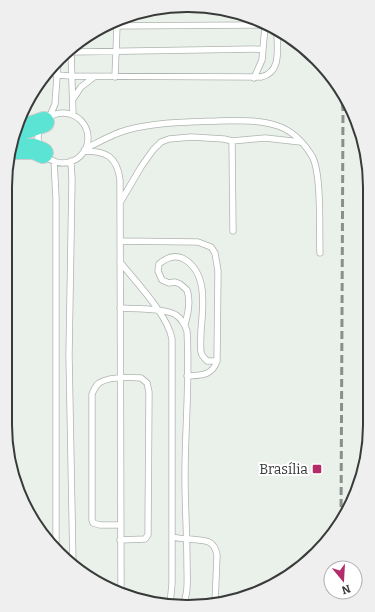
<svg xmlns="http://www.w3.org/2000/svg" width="375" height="612" font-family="Bitter,serif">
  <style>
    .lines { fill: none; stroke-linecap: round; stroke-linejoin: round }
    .lane-casing { stroke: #aeb4af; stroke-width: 7 }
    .highway-casing { stroke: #cbcccc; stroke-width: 22 }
    .path { stroke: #a2a8a3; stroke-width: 2; stroke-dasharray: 2 2; stroke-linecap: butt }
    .lane { stroke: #fff; stroke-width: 5.5 }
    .highway { stroke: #5be4d4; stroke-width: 20 }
    .rail { stroke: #8a8f8b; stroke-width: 3; stroke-dasharray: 8 4; stroke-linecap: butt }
    .poi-dot { fill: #b42b6a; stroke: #fff; stroke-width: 1.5 }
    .labels { text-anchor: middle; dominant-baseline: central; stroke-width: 4; stroke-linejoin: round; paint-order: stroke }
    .poi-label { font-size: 14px; fill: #383b39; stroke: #fff; text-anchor: end }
    .rim { fill: none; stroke: #383b39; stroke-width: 2 }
  </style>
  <rect width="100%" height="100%" fill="#eaf1eb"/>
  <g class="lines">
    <g class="lane-casing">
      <path id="lane" d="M106 26 264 25
        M71 51 73 115
        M71 52 263 49
        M49 70 57 75 71 76 261 77C282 72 277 49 277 32
        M115 77 117 26
        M254 78 262 60 265 26
        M73 99 81 87 94 77
        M38 138a25 25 0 1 1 50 0a25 25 0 1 1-50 0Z
        M49 118 55 104 58 63
        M232 141 233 231
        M85 149C99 142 112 134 127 130 156 122 187 122 218 121 238 121 259 119 278 126 293 131 304 143 312 156 322 174 319 230 320 253
        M84 151C106 151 117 156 120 180L121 593
        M54 161 56 198V547
        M71 161 72 180 69 355 73 565
        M121 201 141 167 153 150 161 142 169 139 191 137 224 139 232 141 265 138 301 142
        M120 241 198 242 211 247 215 253 218 271 217 361C212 376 201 375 187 376
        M120 262C135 281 168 315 172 339V584L170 604
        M120 308C133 309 166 308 176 315 182 319 185 325 187 331 190 379 185 428 185 476 185 506 187 535 187 564 187 578 189 594 182 606
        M185 324C188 314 191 301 187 290L180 284 175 282 169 283 162 280 158 271 159 264C166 258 175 254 184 259 208 273 203 307 201 330 201 337 200 345 201 352L202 355 207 361H217
        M120 525H100L93 523 92 520V394C94 390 95 386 99 383 110 376 129 377 141 378L147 383 149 392 148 535 145 539 120 540
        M172 537C178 538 183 539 189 539 203 541 214 538 217 555L215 603"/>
    </g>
    <g class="highway-casing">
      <path id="highway" d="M16 130 24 129 44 122
        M11 149H34L43 153"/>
    </g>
    <path class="path" d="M6 182 9 165 8 164"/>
    <use href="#lane" class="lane"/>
    <use href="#highway" class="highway"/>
    <path class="rail" d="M341 91 343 110 341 520"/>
  </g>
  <rect class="poi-dot" x="312" y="464" width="10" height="10" rx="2"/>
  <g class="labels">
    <g class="poi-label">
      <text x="308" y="469">Brasília</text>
    </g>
  </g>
  <path d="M0 0H375V612H0ZM187 12H188A175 175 0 0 1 363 187V425A175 175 0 0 1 188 600H187A175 175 0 0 1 12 425V187A175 175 0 0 1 187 12Z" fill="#efefef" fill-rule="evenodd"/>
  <path class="rim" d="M187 12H188A175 175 0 0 1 363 187V425A175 175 0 0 1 188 600H187A175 175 0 0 1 12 425V187A175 175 0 0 1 187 12Z"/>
  <g transform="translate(343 580) rotate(162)"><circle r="19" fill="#ffffff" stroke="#afb1b0"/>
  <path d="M0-3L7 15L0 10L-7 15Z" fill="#b42b6a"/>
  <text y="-6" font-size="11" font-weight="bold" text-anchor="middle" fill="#383b39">N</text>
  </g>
</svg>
